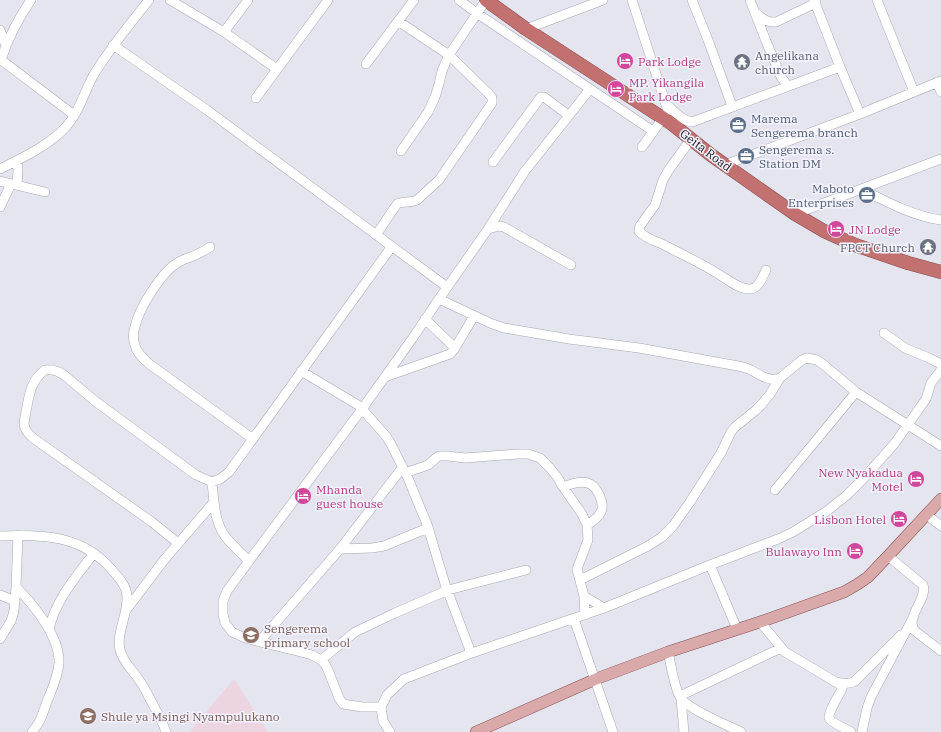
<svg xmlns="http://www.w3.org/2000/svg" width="941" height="732" font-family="'IBM Plex Serif',serif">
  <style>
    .education { fill: #ecd5e1 }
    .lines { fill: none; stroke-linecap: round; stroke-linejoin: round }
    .minor-casing { stroke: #a7a7b0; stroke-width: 10 }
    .major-casing { stroke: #855051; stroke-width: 12 }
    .highway-casing { stroke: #855051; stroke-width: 14 }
    .minor { stroke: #fff; stroke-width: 9 }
    .major { stroke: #daa9a9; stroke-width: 11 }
    .highway { stroke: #c27070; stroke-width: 13 }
    .labels { text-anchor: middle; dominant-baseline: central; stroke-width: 3; stroke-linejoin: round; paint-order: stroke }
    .worship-label { font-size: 12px; fill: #5b616d; stroke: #f3f2fd; text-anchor: start }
    .hotel-label { font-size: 12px; fill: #b23c85; stroke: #f3f2fd; text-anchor: start }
    .service-label { font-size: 12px; fill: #4e5e75; stroke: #f3f2fd; text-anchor: start }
    .street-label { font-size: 12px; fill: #141417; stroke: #f3f2fd }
    .education-label { font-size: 12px; fill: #785e54; stroke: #f3f2fd; text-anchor: start }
  </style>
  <rect width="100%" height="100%" fill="#e5e5f0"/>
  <path class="education" d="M234 679 268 732H189Z"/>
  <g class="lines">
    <g class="minor-casing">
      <path id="minor" d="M170 0 224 32 277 69
        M459 0 478 14 653 131
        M632 0 668 111
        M692 0 708 40 732 106
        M750 0 766 41 781 77 788 86
        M814 0 840 67 860 114
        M877 0 914 92
        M756 13C762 18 767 23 776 22L816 3
        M526 29 603 0
        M0 30 6 46
        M224 32 248 0
        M113 45 207 110 447 287
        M0 59 74 115
        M1 60C8 38 18 19 31 0
        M366 64 414 0
        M937 82 941 92
        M256 98 328 0
        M667 105C674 111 682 121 692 122L840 67
        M691 139 668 171 663 180 655 205 640 226 639 231C645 239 657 241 666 246 685 256 705 265 723 277 731 282 741 290 751 289 759 288 763 276 766 270
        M642 147 663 118
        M401 151 428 112 435 97 439 84 442 71 449 55 486 0
        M17 161 18 170 17 185
        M493 162 540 98 541 97H544L568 115
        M725 165 860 114 941 81
        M0 169C22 158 46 147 64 129 78 115 84 93 93 76 109 49 129 25 149 0
        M0 181 45 192
        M861 189C887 202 913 216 941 220
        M0 207 11 184
        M795 214 941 159
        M488 229 499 226 504 227 571 265
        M376 235 397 204C403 201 411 203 417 200L439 180 492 103V98L490 95 449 55 398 21
        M210 247C203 252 196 255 188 258 185 259 182 260 179 262 162 271 139 308 135 327 133 333 133 340 135 345 136 352 143 358 148 363L253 439
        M439 299 490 323 504 328 569 339 639 348 738 366C743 367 747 368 751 370 760 375 769 382 780 378L802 360 807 358 817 360 824 365 856 392 941 446
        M425 319 455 348
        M884 333 905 348 929 358 941 364
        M301 371 363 408
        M385 377 450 354 455 348 474 316
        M362 409 386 436 391 444 408 478 419 505 427 524 445 584 471 653
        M405 473 428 465 436 458 439 456H448L465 458 518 454H528L540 458 550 468 558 478 561 484 582 514 587 525 588 540 577 569 584 596 585 615
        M212 482C214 500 214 521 225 536 230 543 242 554 249 561
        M563 487C571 484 579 481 588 483 597 486 605 503 601 512 598 518 592 522 587 525
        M775 490 856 392
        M927 515 941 526
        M0 536C42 534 83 535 112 570 119 578 126 585 127 596 128 615 116 633 120 650 123 663 135 672 141 683 145 688 147 694 150 699 156 710 162 720 166 732
        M178 543 152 522 33 438C30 435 26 432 25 428 23 423 25 417 26 412 29 396 30 381 45 370 52 369 58 371 64 375L95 401 196 475 212 482 220 479 229 472 392 246
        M340 549 372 548 384 546 428 528
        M888 556 923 585C928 599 904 618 915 631L941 651
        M710 565 737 629
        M580 580 648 546 662 537 673 526 690 502 721 453 731 432 735 427 756 410 762 404 770 394 780 378
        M16 587C34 605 60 637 59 663 58 676 53 687 48 699 45 706 43 715 39 722 37 726 34 729 32 732
        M0 595 15 601
        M584 596 604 608
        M127 609 164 560 214 502
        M574 619 613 732
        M760 622 785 652 841 685 842 688 841 691C838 696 828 714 829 718 831 723 847 729 851 732
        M49 629C56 599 76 577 94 553
        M0 639 11 621 14 611 16 587 18 535
        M259 642 340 549 402 468
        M668 652C671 664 674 687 680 697 687 709 727 725 741 732
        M321 660 355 632 395 613 448 590 526 570
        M835 682C843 683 848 685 855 681L901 635
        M680 696 781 648
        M681 699 684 732
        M381 707H362L343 704 339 698 328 670 325 664 321 660 312 655 301 652 245 638 232 632 225 623 223 614V601L227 591 249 561 362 409 412 339 439 299 488 229 525 171 590 89
        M390 732 383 721 381 707 387 695 404 679 469 654 604 608 710 565 778 539 793 532 827 511 847 495 863 479 895 443 921 406 926 399 931 383 941 370
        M862 732 867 708 871 697 914 616"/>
    </g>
    <g class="major-casing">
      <path id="major" d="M476 732 596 679 668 652 760 622 844 592 858 584 868 577 888 556 941 499"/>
    </g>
    <g class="highway-casing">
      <path id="highway" d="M486 0 526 29 672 124 711 155 795 214 824 231 855 245 908 263 941 272"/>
    </g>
    <use href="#minor" class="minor"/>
    <use href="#major" class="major"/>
    <use href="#highway" class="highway"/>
  </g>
  <defs>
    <g id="hotel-disc" transform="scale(0.9)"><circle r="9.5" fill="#d1479c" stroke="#f3f2fd"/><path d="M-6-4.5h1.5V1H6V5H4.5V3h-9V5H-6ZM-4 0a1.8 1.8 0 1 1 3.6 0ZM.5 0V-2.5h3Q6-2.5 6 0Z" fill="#fff"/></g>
    <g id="temple-disc" transform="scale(0.9)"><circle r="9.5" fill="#6b7280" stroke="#f3f2fd"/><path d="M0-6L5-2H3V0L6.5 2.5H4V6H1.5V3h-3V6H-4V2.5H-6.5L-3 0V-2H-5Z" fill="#fff"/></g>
    <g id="office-disc" transform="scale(0.9)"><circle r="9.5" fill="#5c6f8a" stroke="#f3f2fd"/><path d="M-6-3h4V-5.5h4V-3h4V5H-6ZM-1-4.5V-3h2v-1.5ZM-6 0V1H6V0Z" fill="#fff"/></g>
    <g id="school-disc" transform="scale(0.9)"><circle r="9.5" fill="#8d6e63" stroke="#f3f2fd"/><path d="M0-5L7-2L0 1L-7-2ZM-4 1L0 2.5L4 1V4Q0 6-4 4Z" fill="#fff"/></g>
  </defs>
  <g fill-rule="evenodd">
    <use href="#hotel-disc" x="625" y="61"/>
    <use href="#temple-disc" x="742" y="62"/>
    <use href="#hotel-disc" x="616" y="89"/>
    <use href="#office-disc" x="738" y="125"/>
    <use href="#office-disc" x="746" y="156"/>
    <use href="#office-disc" x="867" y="195"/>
    <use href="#hotel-disc" x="836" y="229"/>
    <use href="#temple-disc" x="928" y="247"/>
    <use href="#hotel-disc" x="916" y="479"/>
    <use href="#hotel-disc" x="303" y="496"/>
    <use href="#hotel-disc" x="899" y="519"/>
    <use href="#hotel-disc" x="855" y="551"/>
    <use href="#school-disc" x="251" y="635"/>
    <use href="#school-disc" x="88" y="716"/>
  </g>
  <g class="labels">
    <g class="worship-label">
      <text x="755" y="55">Angelikana<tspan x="755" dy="14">church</tspan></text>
      <text x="915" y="247" text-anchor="end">FPCT Church</text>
    </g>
    <g class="hotel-label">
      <text x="638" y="61">Park Lodge</text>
      <text x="629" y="82">MP. Yikangila<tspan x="629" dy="14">Park Lodge</tspan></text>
      <text x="849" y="229">JN Lodge</text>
      <text x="903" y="472" text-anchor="end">New Nyakadua<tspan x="903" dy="14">Motel</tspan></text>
      <text x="316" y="489">Mhanda<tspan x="316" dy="14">guest house</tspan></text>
      <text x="886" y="519" text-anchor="end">Lisbon Hotel</text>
      <text x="842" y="551" text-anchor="end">Bulawayo Inn</text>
    </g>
    <g class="service-label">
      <text x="751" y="118">Marema<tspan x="751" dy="14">Sengerema branch</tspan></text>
      <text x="759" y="149">Sengerema s.<tspan x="759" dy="14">Station DM</tspan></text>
      <text x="854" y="188" text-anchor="end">Maboto<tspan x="854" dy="14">Enterprises</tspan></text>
    </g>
    <g class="street-label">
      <text transform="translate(706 150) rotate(37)">Geita Road</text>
    </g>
    <g class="education-label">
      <text x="264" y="628">Sengerema<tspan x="264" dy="14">primary school</tspan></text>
      <text x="101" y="716">Shule ya Msingi Nyampulukano</text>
    </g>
  </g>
</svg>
